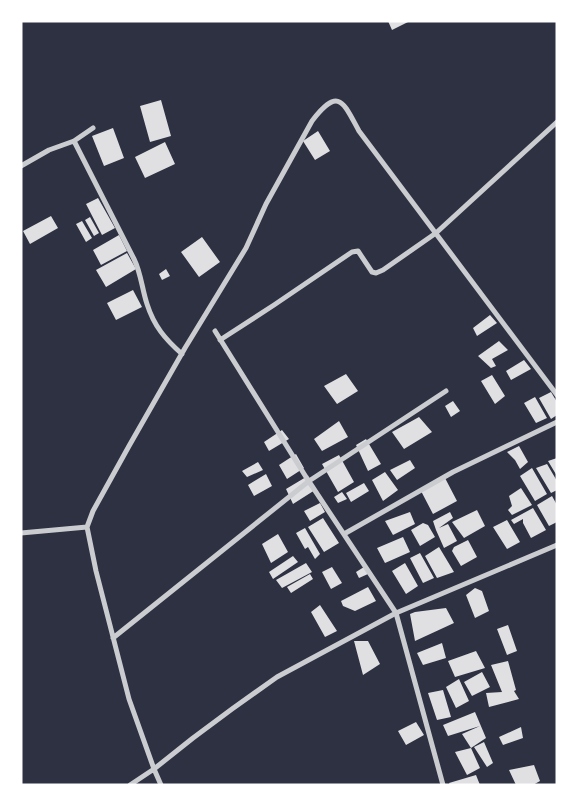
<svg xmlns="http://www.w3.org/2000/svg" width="578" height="806" font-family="Figtree,sans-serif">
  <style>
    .building { fill: #e0e0e3 }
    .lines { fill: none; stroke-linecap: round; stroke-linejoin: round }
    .minor { stroke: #caccd0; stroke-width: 5 }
  </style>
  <rect width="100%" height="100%" fill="#2d3142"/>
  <path class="building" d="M388 21H410L392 30Z
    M161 100 171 136 150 142 140 106Z
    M113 128 124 158 104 166 92 136Z
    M318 131 330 151 315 160 303 141Z
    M165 142 175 164 145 178 135 157Z
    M98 198 115 228 102 235 86 204Z
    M51 216 58 228 30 244 23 231Z
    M90 217 99 233 94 236 85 220Z
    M82 221 92 238 86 242 76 224Z
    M119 235 127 251 101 265 93 250Z
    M202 237 220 262 199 277 181 252Z
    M127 253 136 269 106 287 96 270Z
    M166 269 170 276 162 280 159 274Z
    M133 290 142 307 116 320 107 303Z
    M490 315 497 323 477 336 473 328Z
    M499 341 508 350 492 359 496 366 491 368 478 356Z
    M524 360 531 369 511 380 506 371Z
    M346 374 358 391 337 404 324 386Z
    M492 375 505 396 495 404 481 381Z
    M551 392 557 402V415L551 419 539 398Z
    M535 397 547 418 536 423 524 403Z
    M453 401 460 411 451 417 445 406Z
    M419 417 432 432 404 449 392 432Z
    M339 421 348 437 322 451 314 439Z
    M282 430 289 439 269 451 264 442Z
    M366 439 381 464 368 471 356 445Z
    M519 446 528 462 520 469 515 460 507 452Z
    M296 454 304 468 287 479 279 465Z
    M339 455 354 482 338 492 322 464Z
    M557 458V476L548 461Z
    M410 460 415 468 397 480 390 470Z
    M258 462 263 470 247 477 242 471Z
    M547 464 557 481V490L551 493 536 468Z
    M532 468 547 494 535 501 520 476Z
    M385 472 398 490 383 501 372 480Z
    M266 474 272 486 254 496 248 485Z
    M306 477 315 490 293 504 286 489Z
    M445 478 457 501 433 514 421 491Z
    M364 483 369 491 351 502 346 493Z
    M521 488 532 505 512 515 508 510 512 506 509 496Z
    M342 492 347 499 338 503 334 497Z
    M552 496 557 505V522L549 526 537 505Z
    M320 503 325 512 310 521 304 511Z
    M533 508 546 530 531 538 523 523V519L514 524 511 520Z
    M477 510 485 526 464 538 452 522Z
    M410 512 415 524 393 535 385 521Z
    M450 512 453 518 439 528 448 524 457 541 444 548 436 530 433 521Z
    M323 518 339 543 324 552 308 527Z
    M507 520 520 542 507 549 493 527Z
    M423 523 428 525 435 537 420 546 411 530Z
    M305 528 320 554 315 559 308 547 305 549 296 533Z
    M278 534 288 552 271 563 262 544Z
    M403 537 410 552 385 563 377 548Z
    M468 540 477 557 461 566 452 551 454 547Z
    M439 547 454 572 437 578 425 556Z
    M420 553 434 578 423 583 410 558Z
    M293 556 298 562 273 579 269 572Z
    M306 563 312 572 282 588 276 580Z
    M405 563 418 586 406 594 392 571Z
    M332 567 342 583 331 589 322 572Z
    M364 567 368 574 359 578 356 572Z
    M310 574 313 579 291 593 287 587Z
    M368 587 376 601 355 611 343 606 341 601Z
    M475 588 482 591 489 611 475 618 466 595Z
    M320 605 337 631 325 637 311 612Z
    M446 608 454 623 415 641 410 614 415 612Z
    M508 625 517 651 507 655 497 629Z
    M354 641H368L380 664 363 675Z
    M442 643 446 658 423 665 417 653Z
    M476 651 485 668 455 677 448 661Z
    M508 661 516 690 514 691 519 699 489 707 486 693 502 692 491 665Z
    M482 672 490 687 472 696 464 682Z
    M459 679 469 701 456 708 446 687Z
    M443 690 451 717 437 720 428 693Z
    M475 712 486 738 471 748 462 734 480 726 448 736 443 725Z
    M416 722 424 735 406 745 398 731Z
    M521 727 523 738 503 745 499 737Z
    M484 742 493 763 487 767 474 747Z
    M471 748 480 768 467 775 455 752Z
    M534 765 540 781 533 785H516L509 770Z
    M476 775 480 785H450L449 783Z"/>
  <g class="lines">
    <path class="minor" d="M74 141 134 259C141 273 142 289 147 304 154 326 165 339 182 354
      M21 166 49 150 74 141 93 128
      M215 331 306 477 396 613 443 785
      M220 340 274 305 352 252 358 251 372 272 376 273 383 270 436 233 557 122
      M21 533 87 527
      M344 534 453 472 557 422
      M113 638 309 481 446 391
      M130 785 154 769 193 738 232 709 277 677 396 613 557 545
      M161 785 154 769 129 699 96 571 87 527 93 511 129 446 185 348 246 248 266 204 312 121C339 86 343 102 359 131L557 395"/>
  </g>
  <rect width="578" height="806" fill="none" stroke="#ffffff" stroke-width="45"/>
</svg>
